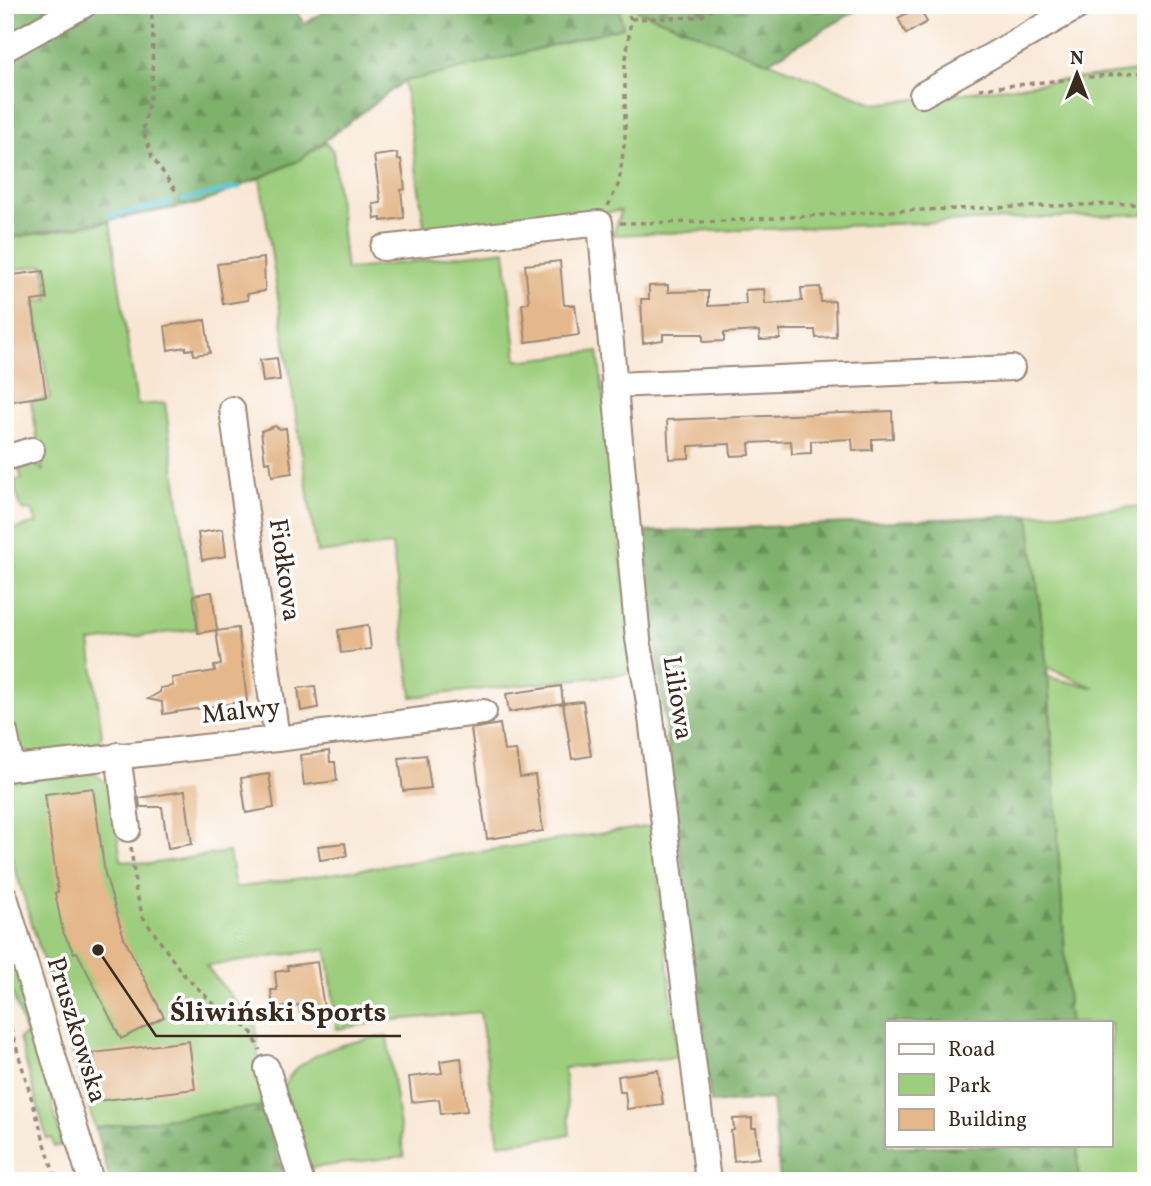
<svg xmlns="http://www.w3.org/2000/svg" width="1151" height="1186" font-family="Vollkorn,serif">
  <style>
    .green { fill: #9dce7d; stroke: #6c7c4e; stroke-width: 2 }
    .forest { fill: url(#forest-firs); stroke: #5c6e45; stroke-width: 2 }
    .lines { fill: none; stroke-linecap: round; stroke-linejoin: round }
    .stream { stroke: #56c2cf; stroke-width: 5 }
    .building { fill: #e4b88b }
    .minor-casing { stroke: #9a8878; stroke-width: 28 }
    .path { stroke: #9a8878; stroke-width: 3.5; stroke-dasharray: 5 5; stroke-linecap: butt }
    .minor { stroke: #fff; stroke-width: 24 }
    .labels { text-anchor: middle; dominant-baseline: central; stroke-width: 7; stroke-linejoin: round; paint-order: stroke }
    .street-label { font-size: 26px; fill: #3b2a1e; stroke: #fff }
    .leader { fill: none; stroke: #3b2a1e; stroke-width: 2.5 }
    .callout-dot { fill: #3b2a1e; stroke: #fff; stroke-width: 2.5 }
    .callout-label { font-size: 28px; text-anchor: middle; font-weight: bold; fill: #3b2a1e; stroke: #fff; stroke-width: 7; stroke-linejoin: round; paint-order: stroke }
  </style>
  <defs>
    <pattern id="forest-firs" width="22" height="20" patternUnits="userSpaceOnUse" patternTransform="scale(1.75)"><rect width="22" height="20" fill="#7eb16c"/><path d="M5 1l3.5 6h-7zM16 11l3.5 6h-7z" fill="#689058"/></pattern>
  </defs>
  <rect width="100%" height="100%" fill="#fff"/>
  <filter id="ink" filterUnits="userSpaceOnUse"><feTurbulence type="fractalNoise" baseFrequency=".0143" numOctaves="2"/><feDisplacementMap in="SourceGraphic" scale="14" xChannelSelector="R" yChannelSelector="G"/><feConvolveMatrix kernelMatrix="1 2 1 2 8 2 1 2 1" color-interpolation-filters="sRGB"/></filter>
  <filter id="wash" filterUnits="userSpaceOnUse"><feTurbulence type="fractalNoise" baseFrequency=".00686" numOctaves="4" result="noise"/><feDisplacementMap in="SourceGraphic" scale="28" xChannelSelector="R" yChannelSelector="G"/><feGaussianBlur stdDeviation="1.57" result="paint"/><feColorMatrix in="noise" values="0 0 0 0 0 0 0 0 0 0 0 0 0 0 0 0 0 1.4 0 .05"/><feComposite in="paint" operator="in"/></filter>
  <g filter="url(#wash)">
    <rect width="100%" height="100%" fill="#f8e6d3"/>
    <path class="green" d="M618 5H635L638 10 876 104 1146 70V214L613 235 621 211 518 220 425 232 404 81 441 74 623 27Z
      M326 142 333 151 346 270 505 250 517 361 598 351 634 673 412 697 392 545 317 553 260 178 298 161Z
      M110 222 137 405 165 403 197 629 90 642 102 735 95 747 21 755 18 752 5 706V571L15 568 6 532 37 523 32 510 25 511 21 508 13 481 22 479 17 463 31 461 43 471 31 401 50 398 34 302 49 300 44 265 16 269 13 252 5 253V239Z
      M1146 506V1181H1079L1077 1146H1111V1023H1069L1048 677 1095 688 1047 667 1029 515Z
      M93 773 110 785 121 860 149 864 229 852 235 888 652 826 678 1057 564 1068 570 1135 499 1144 480 1012 385 1021 337 1029 327 949 206 966 256 1026 262 1106 95 1128 5 836V782Z
      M5 932 35 1028 62 1145 54 1147 52 1138 47 1139 19 1038 26 1035 13 994 6 995 5 993Z
      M387 1036 404 1156 310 1168 282 1090C286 1084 289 1075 294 1071 320 1047 354 1041 387 1036Z"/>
    <path class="forest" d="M5 5H63L5 40Z
      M91 5H293L304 24 335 5H618L623 27 441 74 404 81 298 161 202 203 5 239V55Z
      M635 5H866L768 62 637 10Z
      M1029 515 1048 677 1069 1023H887V1146H1077L1079 1181H780L772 1099 711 1103 662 699 644 532Z
      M262 1106 284 1175 233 1181H110L95 1128Z"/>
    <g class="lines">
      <path class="stream" d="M183 200 239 187
        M110 217 170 203"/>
    </g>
    <g id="blocks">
      <path class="building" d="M918 7 927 22 906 34 898 18Z
        M397 153 398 160 401 159 405 189 401 190 404 218 381 221V218L375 219 373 204 381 203 374 156Z
        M264 258 265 291 247 294 248 300 223 304 217 264Z
        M560 261 564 305H575L579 335 526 342 522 304 529 303 525 265Z
        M43 271 47 299 32 301 46 396 5 402V276Z
        M668 285V292L708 291V306L746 304 745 290 764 289 765 304 802 301 801 288 820 287 821 302 835 301 836 337 816 338 815 330H780V339L760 340 759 331 724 333V341L703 342V334H663V340L643 343 641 299H649V286Z
        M205 320 210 353 194 355 193 349 186 350V347L168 350 165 326Z
        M277 358 280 380 263 382 260 360Z
        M892 411 893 438 872 439V450L853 451 852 439 811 441V453L792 454 791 441 749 443 750 455 731 456 730 444 689 446V458L669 459 667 420Z
        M275 426 280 429 286 428 292 473 272 476 270 461 265 462 261 431Z
        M223 529 226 556 202 560 198 533Z
        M212 592 217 630 198 633 193 595Z
        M368 625 371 649 341 653 338 630Z
        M238 628 247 701 163 714 162 702 148 699 160 692V688L173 686 172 678 215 671 214 666 221 665 216 631Z
        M315 686 318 708 301 711 298 688Z
        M561 686 563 703 509 712 506 694Z
        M583 701 591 756 572 759 563 703Z
        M500 724 504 751 516 750 520 777 535 775 543 831 487 839 471 729Z
        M329 751 330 762H335L337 781 304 785 300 755Z
        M426 755 431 788 403 791 399 758Z
        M269 774 274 808 246 813 241 778Z
        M93 788 105 874 124 938 164 1017 121 1039 77 952 74 953 63 932 55 893 58 892 45 794Z
        M185 791 192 844 168 848 162 807H140L139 798Z
        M345 843 347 856 320 860 318 846Z
        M317 962 324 1008 300 1012 299 1005 273 1009 271 990H277L275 972 288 970 287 966Z
        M189 1041 195 1089 98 1101 93 1053Z
        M461 1058 467 1111 441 1114 439 1099 412 1102 409 1077 442 1073 440 1061Z
        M658 1070 663 1104 627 1109 625 1092H620L618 1076Z
        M752 1118V1128H756L759 1158 734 1161 731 1131 734 1130 733 1119Z"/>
    </g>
  </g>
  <g filter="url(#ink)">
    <use href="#blocks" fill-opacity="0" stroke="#9a8878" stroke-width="2"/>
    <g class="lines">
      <g class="minor-casing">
        <path id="minor" d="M5 49 84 5
          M922 95 1081 5
          M383 248 600 223 638 639 649 702 708 1181
          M614 385 1012 368
          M232 409 277 739
          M5 458 32 450
          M5 732 12 768
          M118 755 128 829
          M5 769 277 739 484 712
          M5 897 91 1181
          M267 1068 301 1181"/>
      </g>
      <path class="path" d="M151 5 153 33 152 88 143 130 152 157 178 194
        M631 19 700 17 719 5
        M979 89 1146 71
        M608 206 619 183 625 138V66L631 19 623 5
        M620 223 707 222 890 211 1146 203
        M131 847 136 892 143 917 182 973 225 1015 250 1029 260 1050
        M5 1009 56 1181"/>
      <use href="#minor" class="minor"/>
    </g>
  </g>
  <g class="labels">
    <g class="street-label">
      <text transform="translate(284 570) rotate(82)">Fiołkowa</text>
      <text transform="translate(677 698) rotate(81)">Liliowa</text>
      <text transform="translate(241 712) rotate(-6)">Malwy</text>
      <text transform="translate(76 1030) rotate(73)">Pruszkowska</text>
    </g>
  </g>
  <path class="leader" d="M98 950L156 1036H401"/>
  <circle class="callout-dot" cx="98" cy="950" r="7"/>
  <g class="callout-label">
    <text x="278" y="1021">Śliwiński Sports</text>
  </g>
  <rect width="1151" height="1186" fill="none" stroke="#fff" stroke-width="28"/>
  <rect x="885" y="1021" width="228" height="126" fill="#ffffff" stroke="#b1aaa5" stroke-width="2"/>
  <rect x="899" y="1044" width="35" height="10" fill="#ffffff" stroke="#b1aaa5" stroke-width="2"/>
  <text x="948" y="1056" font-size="21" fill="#3b2a1e">Road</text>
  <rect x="899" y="1074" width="35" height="21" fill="#9dce7d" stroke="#b1aaa5" stroke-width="2"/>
  <text x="948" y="1092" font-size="21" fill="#3b2a1e">Park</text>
  <rect x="899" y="1109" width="35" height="21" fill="#e4b88b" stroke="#b1aaa5" stroke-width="2"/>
  <text x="948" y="1126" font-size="21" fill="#3b2a1e">Building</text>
  <g transform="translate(1077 74)" stroke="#ffffff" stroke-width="5" paint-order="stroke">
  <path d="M0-5L12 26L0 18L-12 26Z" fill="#3b2a1e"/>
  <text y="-10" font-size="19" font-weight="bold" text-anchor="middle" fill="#3b2a1e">N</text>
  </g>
</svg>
